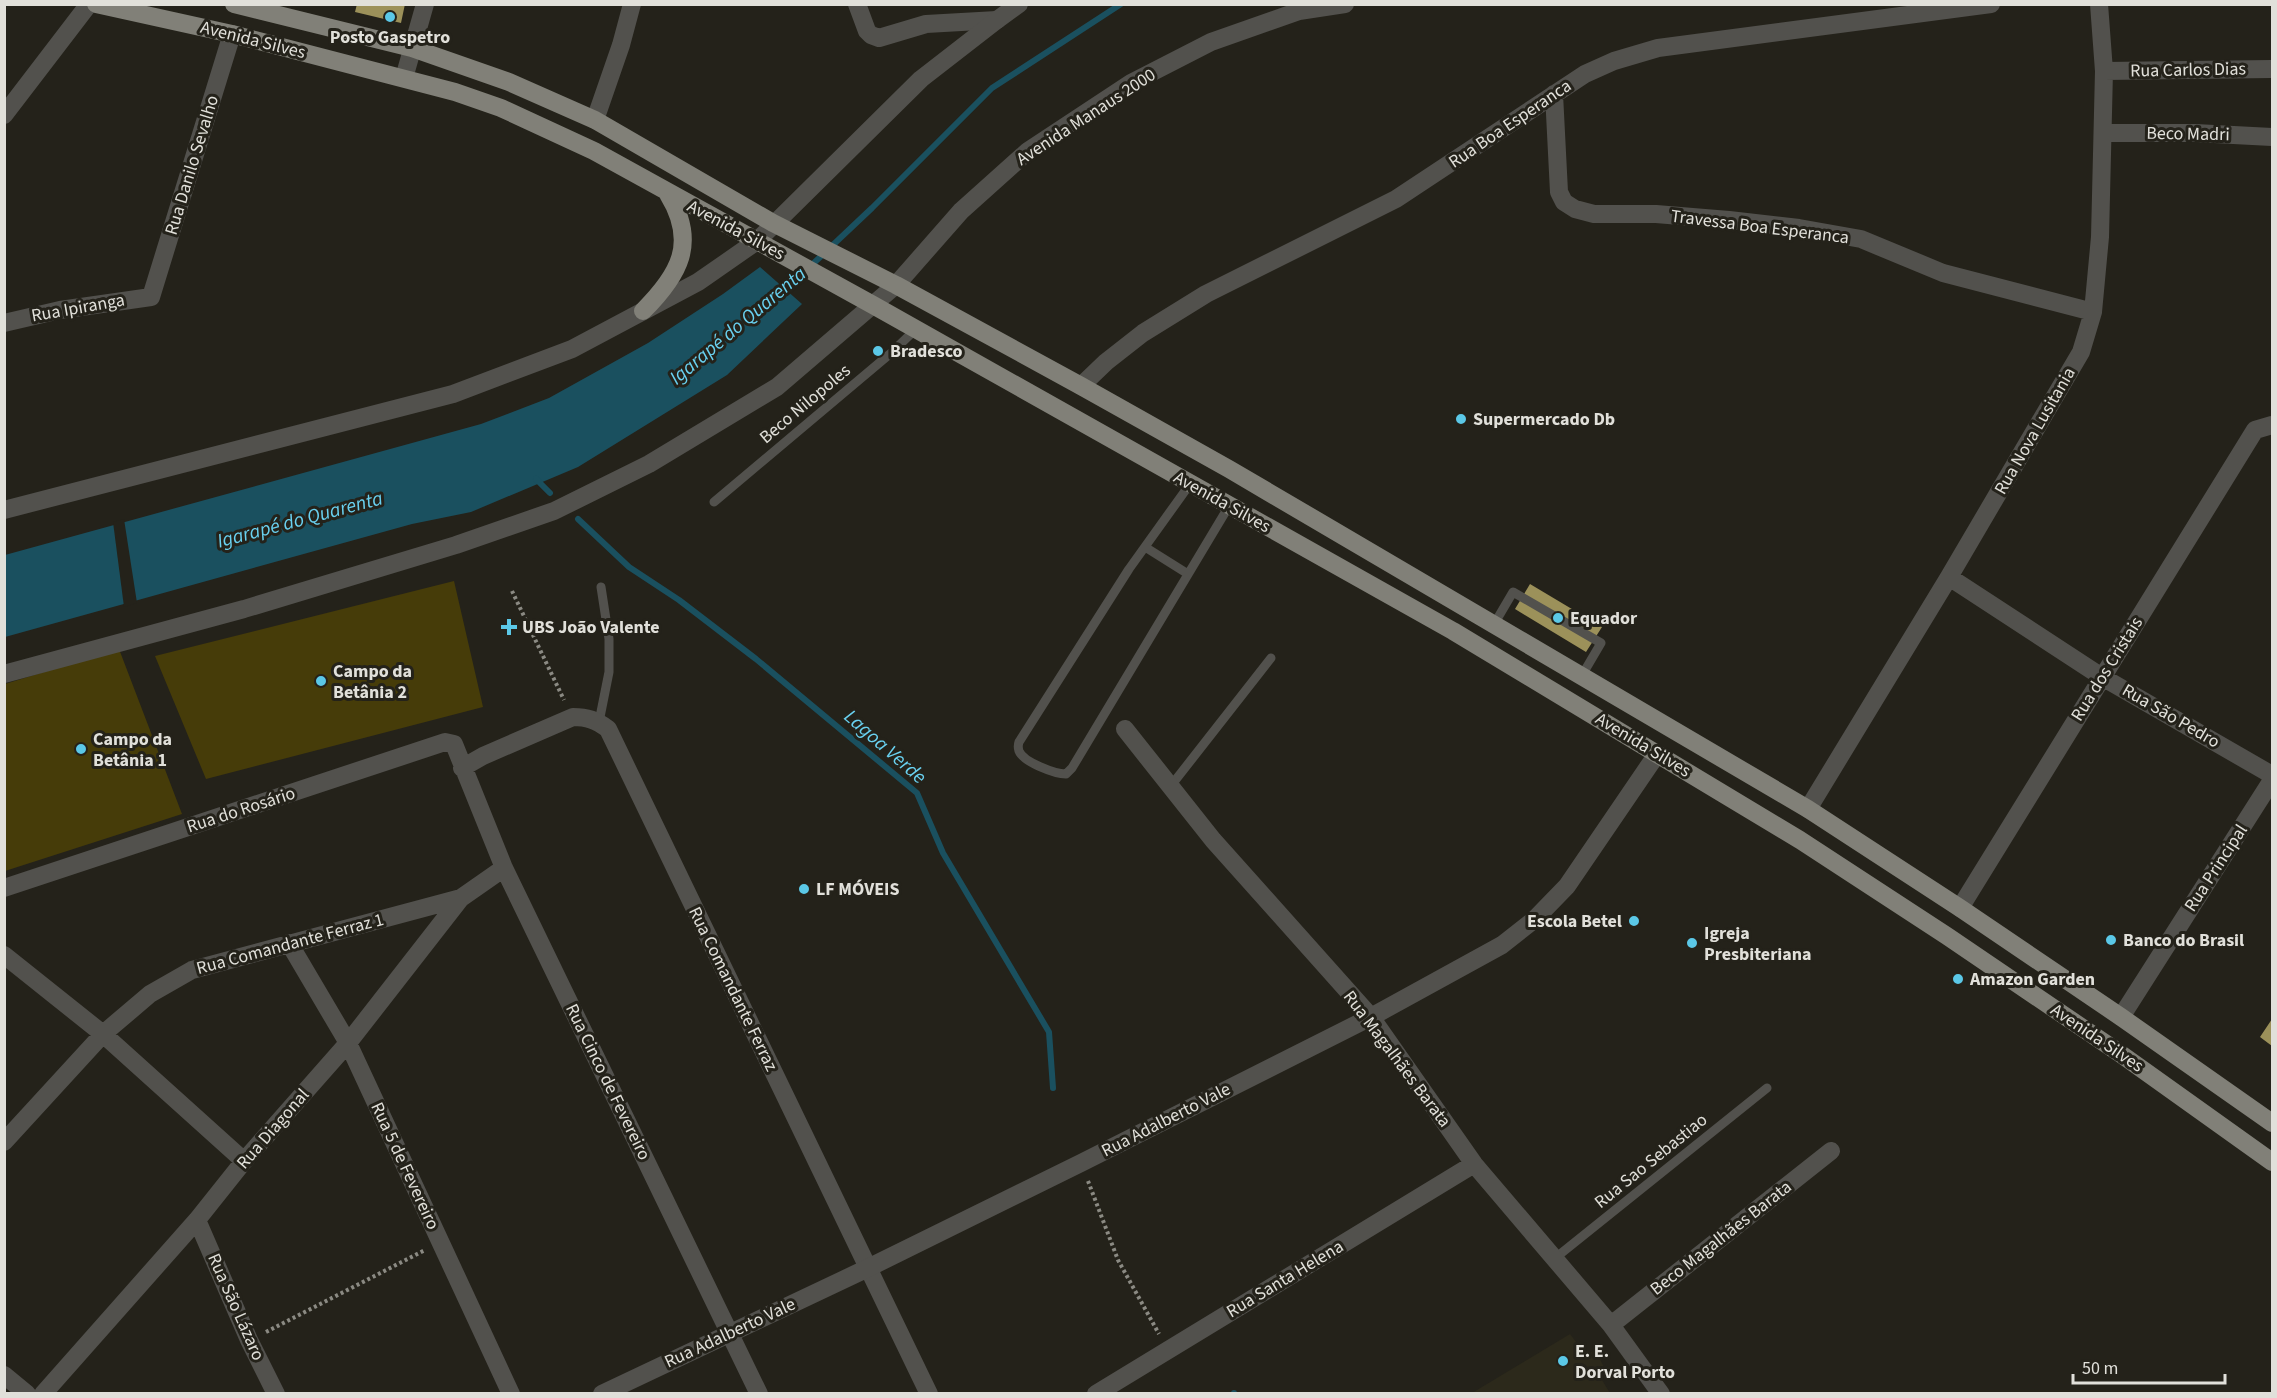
<svg xmlns="http://www.w3.org/2000/svg" width="2277" height="1398" font-family="'Source Sans 3',sans-serif">
  <style>
    .built { fill: #2c291b }
    .green { fill: #463c09 }
    .water { fill: #1a505f }
    .pier { fill: #24221a }
    .lines { fill: none; stroke-linecap: round; stroke-linejoin: round }
    .stream { stroke: #1a505f; stroke-width: 6 }
    .building { fill: #9c915a }
    .path { stroke: #8b8a83; stroke-width: 4; stroke-dasharray: 3 3; stroke-linecap: butt }
    .service { stroke: #52514d; stroke-width: 9 }
    .minor { stroke: #52514d; stroke-width: 18 }
    .tertiary { stroke: #52514d; stroke-width: 18 }
    .primary { stroke: #818078; stroke-width: 18 }
    .poi-dot { fill: #5bc8e7; stroke: #24221a; stroke-width: 2 }
    .labels { text-anchor: middle; dominant-baseline: central; stroke-width: 6; stroke-linejoin: round; paint-order: stroke }
    .poi-label { font-size: 18px; font-weight: bold; fill: #e1e0da; stroke: #24221a; text-anchor: start }
    .street-label { font-size: 18px; fill: #e1e0da; stroke: #24221a }
    .water-label { font-size: 20px; font-style: italic; fill: #69d1f0; stroke: #24221a }
  </style>
  <rect width="100%" height="100%" fill="#24221a"/>
  <path class="built" d="M1570 1334 1586 1355 1595 1350 1604 1367 1597 1372 1610 1393H1472Z"/>
  <path class="green" d="M454 581 483 707 206 779 155 656Z
    M119 649 182 814 5 871V684Z"/>
  <path class="water" d="M760 267 802 304 727 375 578 467 471 512 412 524 5 637V555L481 424 549 398 648 343 723 294Z"/>
  <path class="pier" d="M124 519 137 603 124 607 113 522Z"/>
  <g class="lines">
    <path class="stream" d="M781 294 872 208 992 88 1121 4
      M536 479 550 493
      M578 519 629 567 679 600 756 659 917 793 943 853 1049 1032 1053 1088
      M1234 1393V1394"/>
  </g>
  <path class="building" d="M357 4H405L401 23 355 12Z
    M1530 584 1602 627 1586 652 1515 609Z
    M2272 1019V1046L2260 1037Z"/>
  <g class="lines">
    <path class="path" d="M512 591 564 700
      M1088 1181 1118 1260 1159 1334
      M266 1332 425 1250"/>
    <path class="service" d="M1190 484 1129 569 1019 742C1018 745 1018 748 1019 751 1023 762 1055 774 1066 774L1072 768 1229 506
      M714 502 891 353 916 329
      M1145 547 1188 574
      M1493 626 1513 592 1601 643 1581 677
      M599 722 609 672V639L601 587
      M1170 787 1271 658
      M1554 1259 1767 1088"/>
    <path class="minor" d="M857 4 867 31 871 35 879 38 926 24 997 20
      M2104 71 2272 69
      M1554 94 1559 192 1564 202 1575 209 1594 214H1656L1729 220 1799 228 1861 239 1943 273 2093 312
      M4 115 89 4
      M595 120 621 45 632 4
      M2104 133H2195L2272 137
      M4 323 60 310 151 297 232 34
      M1081 386 1106 362 1143 333 1206 294 1396 199 1585 74 1614 61 1658 48 1991 4
      M1949 577 2102 677 2272 775
      M1125 729 1213 840 1371 1017 1474 1164 1611 1325 1661 1394
      M462 768 483 756 573 717C587 717 596 720 608 729L929 1394
      M1808 809 1949 577 2081 352 2093 312 2100 237 2104 71 2099 4
      M4 888 445 742 454 744 504 868 759 1394
      M1960 908 2255 430 2272 425
      M289 943 348 1043 511 1394
      M4 955 103 1034 244 1161
      M2121 1017 2272 780
      M4 1142 103 1034 150 994 192 970 461 898
      M197 1220 249 1340 276 1394
      M1611 1325 1831 1151
      M4 1375 27 1394
      M43 1394 197 1220 244 1161 348 1043 461 898 504 868
      M1096 1394 1474 1164"/>
    <path class="tertiary" d="M404 78 425 4
      M4 510 453 394 572 349 698 282 757 241 921 79 997 20 1019 4
      M4 674 244 609 456 545 554 511 649 464 777 387 896 285 961 211 1028 151 1131 83 1211 42 1299 11 1345 4
      M602 1394 868 1268 1081 1163 1371 1017 1502 945 1535 919 1567 886 1657 754"/>
    <path class="primary" d="M96 4 232 34 455 92 501 108 594 151 873 305 1453 631 1657 754 1800 840 1947 936 2118 1052 2272 1162
      M234 4 412 48 509 82 595 120 773 223 896 285 1081 386 1229 469 1808 809 1960 908 2121 1017 2272 1123
      M643 311C679 275 698 243 668 194"/>
  </g>
  <g class="poi-dot">
    <circle cx="390" cy="17" r="6"/>
    <circle cx="878" cy="351" r="6"/>
    <circle cx="1461" cy="419" r="6"/>
    <circle cx="1558" cy="618" r="6"/>
    <path d="M506 618h6v6h6v6h-6v6h-6v-6h-6v-6h6z"/>
    <circle cx="321" cy="681" r="6"/>
    <circle cx="81" cy="749" r="6"/>
    <circle cx="804" cy="889" r="6"/>
    <circle cx="1634" cy="921" r="6"/>
    <circle cx="2111" cy="940" r="6"/>
    <circle cx="1692" cy="943" r="6"/>
    <circle cx="1958" cy="979" r="6"/>
    <circle cx="1563" cy="1361" r="6"/>
  </g>
  <g class="labels">
    <g class="poi-label">
      <text x="390" y="37" text-anchor="middle">Posto Gaspetro</text>
      <text x="890" y="351">Bradesco</text>
      <text x="1473" y="419">Supermercado Db</text>
      <text x="1570" y="618">Equador</text>
      <text x="522" y="627">UBS João Valente</text>
      <text x="333" y="671">Campo da<tspan x="333" dy="21">Betânia 2</tspan></text>
      <text x="93" y="739">Campo da<tspan x="93" dy="21">Betânia 1</tspan></text>
      <text x="816" y="889">LF MÓVEIS</text>
      <text x="1622" y="921" text-anchor="end">Escola Betel</text>
      <text x="1704" y="933">Igreja<tspan x="1704" dy="21">Presbiteriana</tspan></text>
      <text x="2123" y="940">Banco do Brasil</text>
      <text x="1970" y="979">Amazon Garden</text>
      <text x="1575" y="1351">E. E.<tspan x="1575" dy="21">Dorval Porto</tspan></text>
    </g>
    <g class="street-label">
      <text transform="translate(253 40) rotate(14)">Avenida Silves</text>
      <text transform="translate(2188 70) rotate(-1)">Rua Carlos Dias</text>
      <text transform="translate(1086 117) rotate(-33)">Avenida Manaus 2000</text>
      <text transform="translate(1510 124) rotate(-34)">Rua Boa Esperanca</text>
      <text transform="translate(2188 134) rotate(1)">Beco Madri</text>
      <text transform="translate(192 165) rotate(-73)">Rua Danilo Sevalho</text>
      <text transform="translate(1760 227) rotate(7)">Travessa Boa Esperanca</text>
      <text transform="translate(736 230) rotate(28)">Avenida Silves</text>
      <text transform="translate(78 308) rotate(-10)">Rua Ipiranga</text>
      <text transform="translate(805 404) rotate(-40)">Beco Nilopoles</text>
      <text transform="translate(2035 431) rotate(-60)">Rua Nova Lusitania</text>
      <text transform="translate(1222 502) rotate(29)">Avenida Silves</text>
      <text transform="translate(2107 669) rotate(-58)">Rua dos Cristais</text>
      <text transform="translate(2171 716) rotate(30)">Rua São Pedro</text>
      <text transform="translate(1643 745) rotate(31)">Avenida Silves</text>
      <text transform="translate(241 810) rotate(-18)">Rua do Rosário</text>
      <text transform="translate(2216 868) rotate(-57)">Rua Principal</text>
      <text transform="translate(290 944) rotate(-15)">Rua Comandante Ferraz 1</text>
      <text transform="translate(733 989) rotate(64)">Rua Comandante Ferraz</text>
      <text transform="translate(2097 1038) rotate(34)">Avenida Silves</text>
      <text transform="translate(1397 1059) rotate(53)">Rua Magalhães Barata</text>
      <text transform="translate(608 1082) rotate(64)">Rua Cinco de Fevereiro</text>
      <text transform="translate(1166 1120) rotate(-27)">Rua Adalberto Vale</text>
      <text transform="translate(273 1129) rotate(-49)">Rua Diagonal</text>
      <text transform="translate(1651 1161) rotate(-39)">Rua Sao Sebastiao</text>
      <text transform="translate(405 1166) rotate(65)">Rua 5 de Fevereiro</text>
      <text transform="translate(1721 1238) rotate(-38)">Beco Magalhães Barata</text>
      <text transform="translate(1285 1279) rotate(-31)">Rua Santa Helena</text>
      <text transform="translate(236 1307) rotate(66)">Rua São Lázaro</text>
      <text transform="translate(730 1333) rotate(-25)">Rua Adalberto Vale</text>
    </g>
    <g class="water-label">
      <text transform="translate(738 326) rotate(-40)">Igarapé do Quarenta</text>
      <text transform="translate(300 520) rotate(-15)">Igarapé do Quarenta</text>
      <text transform="translate(885 747) rotate(41)">Lagoa Verde</text>
    </g>
  </g>
  <rect width="2277" height="1398" fill="none" stroke="#e1e0da" stroke-width="12"/>
  <path d="M2073 1374v9h152v-9" fill="none" stroke="#e1e0da" stroke-width="3"/>
  <text x="2082" y="1374" font-size="18" fill="#e1e0da" stroke="#24221a" stroke-width="4.5" paint-order="stroke">50 m</text>
</svg>
